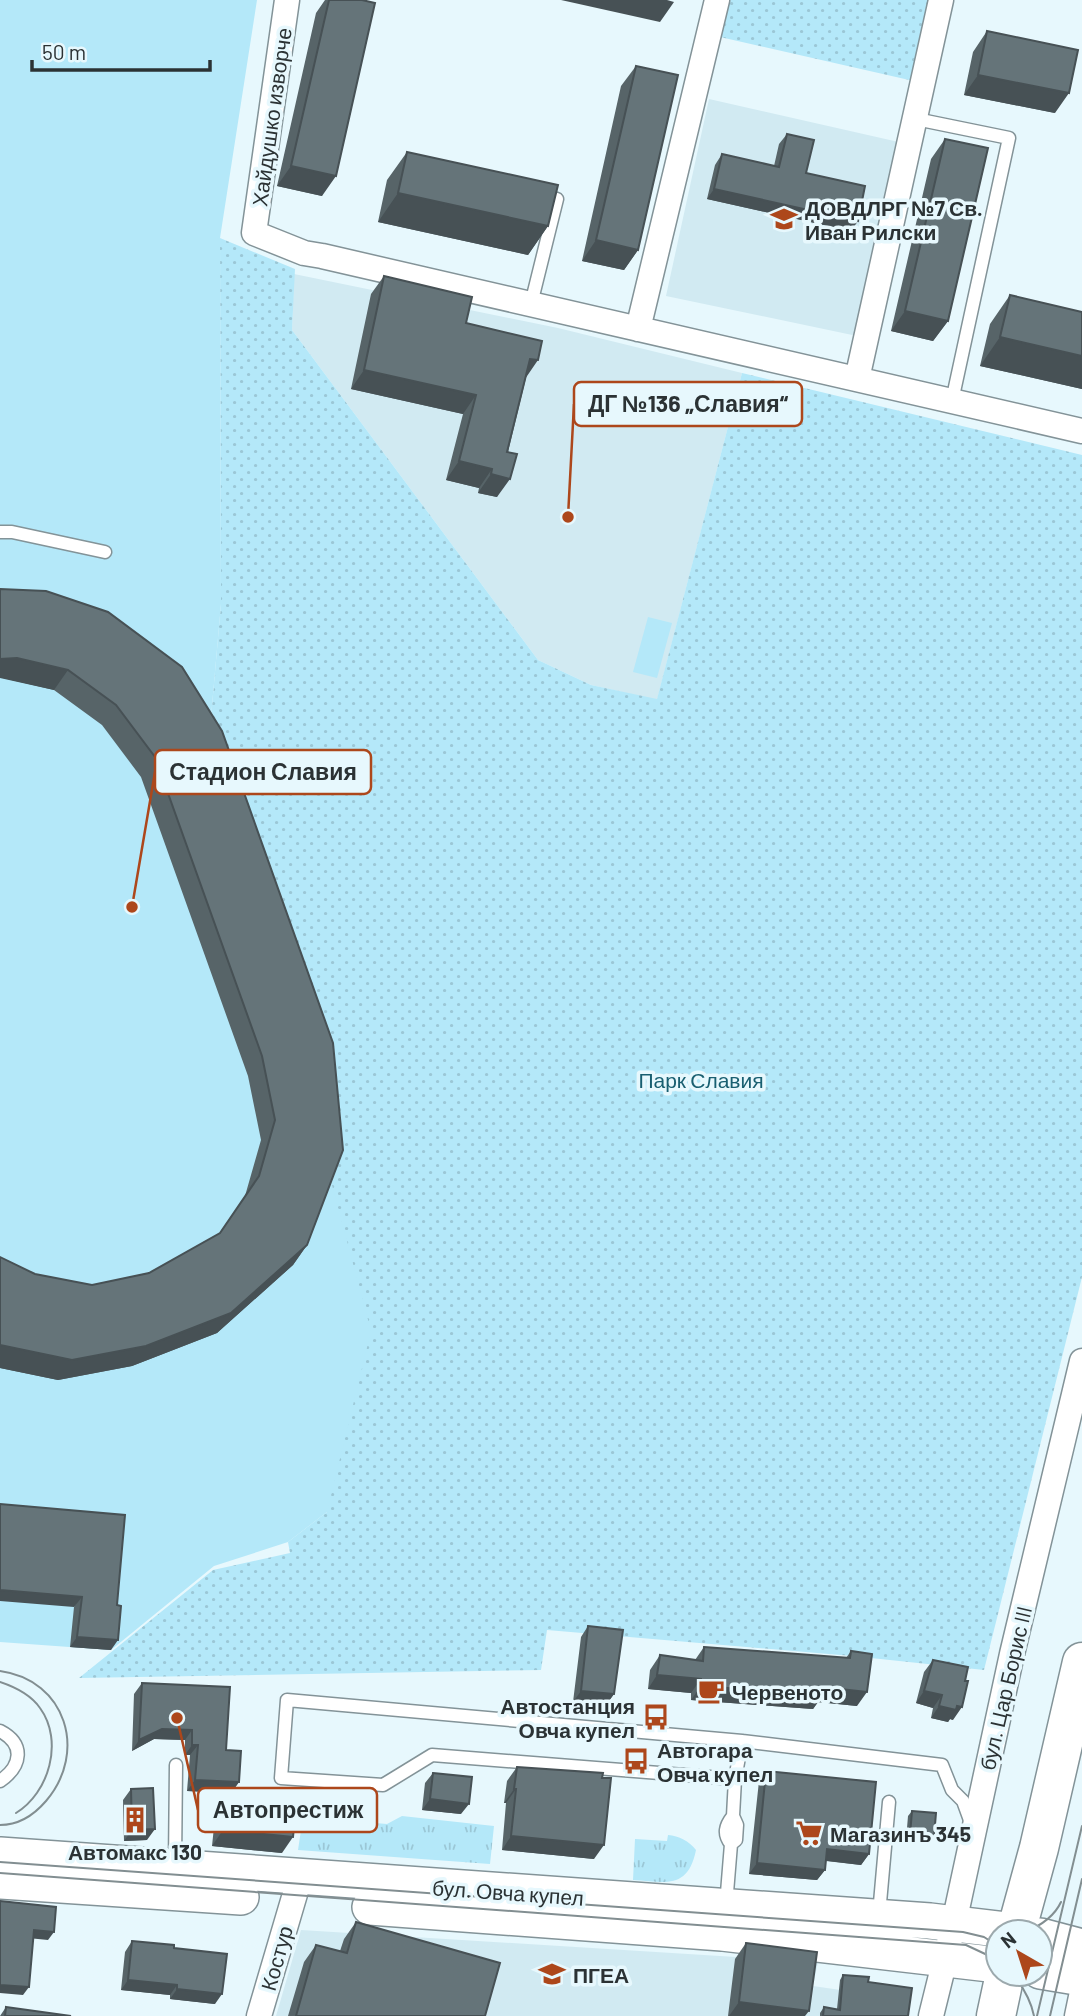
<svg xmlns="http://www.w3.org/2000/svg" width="1082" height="2016" font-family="Barlow,sans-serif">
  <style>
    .built { fill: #d1eaf2 }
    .grass { fill: url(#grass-tufts) }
    .park { fill: url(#park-dots) }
    .pitch { fill: #b4e8f9 }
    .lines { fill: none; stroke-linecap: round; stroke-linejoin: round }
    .service-casing { stroke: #839398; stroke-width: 15 }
    .minor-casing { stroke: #839398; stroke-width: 27 }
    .secondary-casing { stroke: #839398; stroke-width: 38 }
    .primary-casing { stroke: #839398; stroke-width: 41 }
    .service { stroke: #fff; stroke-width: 12 }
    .minor { stroke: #fff; stroke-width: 24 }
    .secondary { stroke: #fff; stroke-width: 35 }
    .primary { stroke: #fff; stroke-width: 38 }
    .tram { stroke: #828e91; stroke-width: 2 }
    .wall { fill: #576468 }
    .shaded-wall { fill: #475155 }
    .building { fill: #657479; stroke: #475155; stroke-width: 2 }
    .labels { text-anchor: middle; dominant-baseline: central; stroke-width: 7; stroke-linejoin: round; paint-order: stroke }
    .street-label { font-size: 21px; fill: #2b3234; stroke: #e7f8fd }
    .poi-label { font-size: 21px; font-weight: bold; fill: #2b3234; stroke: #e7f8fd; text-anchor: start }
    .park-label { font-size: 21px; fill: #195f71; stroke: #e7f8fd }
    .leader { fill: none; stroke: #ad471b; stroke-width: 2.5 }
    .callout-dot { fill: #ad471b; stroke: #e7f8fd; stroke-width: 2.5 }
    .callout { fill: #e7f8fd; stroke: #ad471b; stroke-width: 2.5 }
    .callout-label { font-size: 23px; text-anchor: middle; font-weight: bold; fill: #2b3234 }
  </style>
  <defs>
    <pattern id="grass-tufts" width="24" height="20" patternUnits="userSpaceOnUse" patternTransform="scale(1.75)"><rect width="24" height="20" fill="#b4e8f9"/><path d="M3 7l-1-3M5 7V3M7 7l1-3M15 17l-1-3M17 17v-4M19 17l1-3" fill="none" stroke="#9bc7d6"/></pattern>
    <pattern id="park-dots" width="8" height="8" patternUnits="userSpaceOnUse" patternTransform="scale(1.75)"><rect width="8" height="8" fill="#b4e8f9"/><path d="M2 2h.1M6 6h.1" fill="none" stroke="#9bc7d6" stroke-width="1.8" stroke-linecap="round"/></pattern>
  </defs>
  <rect width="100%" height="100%" fill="#e7f8fd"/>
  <path class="built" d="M709 99 903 143 857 336 666 296Z
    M294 274 558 328 742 373 657 700 591 685 538 660 292 330Z
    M301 1930 818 1962 813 1986 861 1993 855 2014 821 2013 820 2016H276Z"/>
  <path class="grass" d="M402 1816 494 1826 490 1864 298 1850 303 1817 387 1824Z
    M668 1835C679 1836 689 1841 696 1850 688 1890 665 1882 633 1880L635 1839 667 1841Z"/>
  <path class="park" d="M728 0H935L918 82 720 37Z
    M220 238 295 269 292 330 538 660 591 685 657 699 742 373 1082 455V1277L984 1670 852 1656 547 1630 541 1670 79 1678 213 1570 290 1553 288 1542 327 1512 208 751 221 604Z"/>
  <path class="pitch" d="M0 0H257L220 238 221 604 208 751 328 1170 371 1331 327 1512 288 1542 214 1566 111 1650 0 1642Z
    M648 617 672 623 657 678 633 672Z"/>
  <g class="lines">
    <g class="service-casing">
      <path id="service" d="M916 119 1009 138 952 401
        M531 304 557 199 541 195
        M0 532H12L105 552
        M0 1731C25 1744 22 1766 0 1781
        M735 1779 432 1755 383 1785 281 1778 287 1700 742 1741 942 1765 952 1790 963 1801 971 1823
        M731 1844C723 1834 725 1826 733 1816
        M175 1864 176 1765
        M726 1905 731 1844 736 1840 737 1825 733 1816 735 1779 742 1741
        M879 1914 889 1802"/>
    </g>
    <g class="minor-casing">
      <path id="minor" d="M287 0 254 233 304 253 322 256 1082 431
        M638 329 717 0
        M857 379 941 0
        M259 2016 300 1877
        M931 2016 954 1923 1012 1654 1082 1361
        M1077 2016 1082 1992"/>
    </g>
    <g class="secondary-casing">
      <path id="secondary" d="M0 1855 930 1921 1024 1932
        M0 1881 241 1897
        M370 1907 722 1933 998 1965
        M1040 1936 1082 1947
        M1040 1971 1082 1978"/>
    </g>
    <g class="primary-casing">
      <path id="primary" d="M1016 1932 1039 1848 1082 1662
        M996 2016 1005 1974"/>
    </g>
    <use href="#service" class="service"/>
    <use href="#minor" class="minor"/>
    <use href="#secondary" class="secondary"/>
    <use href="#primary" class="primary"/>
    <path class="tram" d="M0 1671C66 1680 88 1752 46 1801 34 1815 19 1825 0 1825
      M0 1682C15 1687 31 1695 40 1708 64 1741 49 1793 16 1813
      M0 1862 963 1932 984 1937 998 1946
      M0 1873 966 1945 998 1960
      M1025 1932C1040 1926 1054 1917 1061 1902
      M1013 1974C1023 1987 1031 2000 1034 2016
      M1037 2016 1082 1826
      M1050 2016 1082 1879"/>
  </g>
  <path class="wall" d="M325 0H362L322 196 277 186 316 13Z
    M987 31 1055 113 964 95 973 52Z
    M636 66 638 250 624 270 582 261 621 86Z
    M787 134 806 173 851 231 707 199 715 165 722 154 774 166 779 144Z
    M945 139 948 321 933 341 891 331 931 159Z
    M407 152 548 226 528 255 378 222 387 180Z
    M384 276 466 323 526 378 497 497 478 493 479 488 446 480 463 414 351 389 371 294Z
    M1010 295 1082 312V389L980 366 990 324Z
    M0 589 182 667 307 1245 293 1265 217 1333 132 1366 58 1380 0 1368V1257L35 1274 92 1285 149 1273 219 1234 245 1196 261 1140 248 1076 141 777 102 725 54 690 3 678Z
    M125 1515 111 1650 70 1647 74 1607Z
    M588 1626 614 1694 606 1705 573 1702 581 1637Z
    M704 1647 846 1658 851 1651 857 1706 818 1702 813 1709 691 1700V1693L648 1689 650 1670 660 1655 695 1660Z
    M933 1660 953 1720 950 1719 948 1722 931 1718 933 1708 916 1703 924 1672Z
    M142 1683 226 1750 239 1782 231 1793 187 1791 190 1755H185V1740L154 1739 132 1751 134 1694Z
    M517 1767 602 1778 594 1859 502 1850 506 1803H504L507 1781Z
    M766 1771 869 1854 861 1865 826 1861 825 1870 817 1880 749 1874 759 1781Z
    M433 1773 461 1814 422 1810 425 1783Z
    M131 1789 147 1840 124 1841 123 1800Z
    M227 1792 282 1853 212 1846 216 1808Z
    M912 1811 934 1837 931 1842 906 1840 908 1816Z
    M356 1922 485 2016H288L304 1962 316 1945 340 1951 344 1939Z
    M132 1941 174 1948 215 2004 170 1999V1995L121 1990 125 1952Z
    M746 1943 805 2016H728L735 1959Z
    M843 1975 868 1982 908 2016H820V2013L824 2007 837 2009 840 1980Z
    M6 2007 71 2016H0Z"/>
  <path class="shaded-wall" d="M561 0H667L674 2 660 22Z
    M978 75 1069 93 1055 113 964 95Z
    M291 166 336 176 322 196 277 186Z
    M714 189 858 221 851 231 707 199Z
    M398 193 548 226 528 255 378 222Z
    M596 240 638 250 624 270 582 261Z
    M905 311 948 321 933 341 891 331Z
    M1000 337 1082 356V389L980 366Z
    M530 359 538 360 525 379Z
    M364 370 476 395 463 414 351 389Z
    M459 461 492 469 479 488 446 480Z
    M491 474 510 479 497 497 478 493Z
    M17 658 68 670 54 690 0 678V659Z
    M307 1245 293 1265 217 1333 132 1366 58 1380 0 1368V1345Z
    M0 1590 82 1597 74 1607 0 1601Z
    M77 1637 118 1640 111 1650 70 1647Z
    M657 1675 701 1679 691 1693 648 1689Z
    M701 1686 823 1687 867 1692 857 1706 818 1702 813 1709 691 1700Z
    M581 1691 614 1694 606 1705 573 1702Z
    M924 1691 942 1695 933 1708 916 1703Z
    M939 1706H957L962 1707 953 1720 950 1719 948 1722 931 1718Z
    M162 1729 192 1730 185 1740 154 1739 132 1751 139 1740Z
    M192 1745H198L190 1755H185Z
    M195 1780 239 1782 231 1793 187 1791Z
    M514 1789H516L506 1803H504Z
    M430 1799 469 1804 461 1814 422 1810Z
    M155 1829 147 1840 124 1841 132 1830Z
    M223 1830 293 1837 282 1853 212 1846Z
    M910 1835 934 1837 931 1842 906 1840Z
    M511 1836 604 1845 594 1859 502 1850Z
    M827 1849 869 1854 861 1865 820 1860Z
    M757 1863 825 1870 817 1880 749 1874Z
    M34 1930 54 1932 48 1940 28 1938Z
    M128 1980 177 1985 170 1995 121 1990Z
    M0 1985 29 1987 23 1995 0 1993Z
    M177 1989 222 1994 215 2004 170 1999Z
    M739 2002 809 2011 805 2016H729Z"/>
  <path class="building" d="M329 0H362L375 3 336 176 291 166Z
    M987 31 1078 50 1069 93 978 75Z
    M636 66 678 75 638 250 596 240Z
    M787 134 814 140 806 173 865 186 858 221 714 189 722 154 779 167Z
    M945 139 988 148 948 321 905 311Z
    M407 152 558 185 548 226 398 193Z
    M384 276 472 297 466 323 542 341 538 360 530 359 507 452 517 454 510 479 491 474 492 469 459 461 476 395 364 370Z
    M1010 295 1082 312V356L1000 337Z
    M0 589 46 591 108 612 182 667 222 731 333 1043 343 1150 307 1245 231 1313 146 1346 72 1360 0 1345V1257L35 1274 92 1285 149 1273 220 1233 259 1176 275 1120 262 1056 155 757 116 705 68 670 17 658 0 659Z
    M0 1504 125 1515 117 1605 121 1606 118 1640 77 1637 82 1597 0 1590Z
    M588 1626 623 1630 614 1694 581 1691Z
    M704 1647 850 1658 851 1651 872 1654 867 1692 823 1687V1695L701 1686V1679L657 1675 660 1655 703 1661Z
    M933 1660 968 1667 965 1681H968L962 1707 957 1706 956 1710 939 1706 942 1695 924 1691Z
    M142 1683 230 1687 226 1750 241 1751 239 1782 195 1780 198 1745H192V1730L162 1729 139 1740Z
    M517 1767 603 1773 602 1778H611L604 1845 511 1836 516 1789H514Z
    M766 1771 876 1782 869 1854 827 1849 825 1870 757 1863Z
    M433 1773 472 1777 469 1804 430 1799Z
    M153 1788 155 1829 132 1830 131 1789Z
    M227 1792 297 1800 293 1837 223 1830Z
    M912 1811 936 1813 934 1837 910 1835Z
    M0 1901 56 1907 54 1932 34 1930 29 1987 0 1985Z
    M356 1922 500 1963 485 2016H296L316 1945 347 1953Z
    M132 1941 174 1945V1948L227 1954 222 1994 177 1989V1985L128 1980Z
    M746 1943 817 1952 809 2011 739 2002Z
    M843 1975 869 1977 868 1982 912 1988 908 2016H823L824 2007 840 2010Z
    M6 2007 71 2016H5Z"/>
  <defs>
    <g id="school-bare" transform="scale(2.1)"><path d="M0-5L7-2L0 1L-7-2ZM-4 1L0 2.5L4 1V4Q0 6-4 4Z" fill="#ad471b" stroke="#e7f8fd" stroke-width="2.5" paint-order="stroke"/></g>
    <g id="cafe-bare" transform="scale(2.1)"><path d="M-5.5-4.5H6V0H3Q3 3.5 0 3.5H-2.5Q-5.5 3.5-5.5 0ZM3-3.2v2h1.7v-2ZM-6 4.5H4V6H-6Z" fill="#ad471b" stroke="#e7f8fd" stroke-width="2.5" paint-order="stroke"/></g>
    <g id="bus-bare" transform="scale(2.1)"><path d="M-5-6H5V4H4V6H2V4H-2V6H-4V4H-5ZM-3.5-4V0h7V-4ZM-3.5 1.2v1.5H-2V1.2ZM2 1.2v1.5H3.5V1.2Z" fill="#ad471b" stroke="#e7f8fd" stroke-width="2.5" paint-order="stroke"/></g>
    <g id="building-bare" transform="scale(2.1)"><path d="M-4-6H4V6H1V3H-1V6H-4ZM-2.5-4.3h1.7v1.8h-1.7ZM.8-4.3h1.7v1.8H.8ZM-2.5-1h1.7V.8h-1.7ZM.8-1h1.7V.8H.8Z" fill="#ad471b" stroke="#e7f8fd" stroke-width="2.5" paint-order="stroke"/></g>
    <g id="supermarket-bare" transform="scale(2.1)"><path d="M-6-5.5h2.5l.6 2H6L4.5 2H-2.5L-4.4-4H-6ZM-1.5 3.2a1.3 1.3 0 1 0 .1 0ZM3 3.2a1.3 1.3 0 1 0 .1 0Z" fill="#ad471b" stroke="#e7f8fd" stroke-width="2.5" paint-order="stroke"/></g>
  </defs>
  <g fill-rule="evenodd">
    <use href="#school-bare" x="784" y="219"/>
    <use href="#cafe-bare" x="711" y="1691"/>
    <use href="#bus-bare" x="656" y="1717"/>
    <use href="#bus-bare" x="636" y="1761"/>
    <use href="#building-bare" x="135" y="1820"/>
    <use href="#supermarket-bare" x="809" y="1833"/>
    <use href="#school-bare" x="552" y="1974"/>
  </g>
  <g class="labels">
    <g class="street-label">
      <text transform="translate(271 117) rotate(-82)">Хайдушко изворче</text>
      <text transform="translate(1005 1688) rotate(-77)">бул. Цар Борис III</text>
      <text transform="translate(508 1892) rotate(4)">бул. Овча купел</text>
      <text transform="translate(276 1958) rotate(-74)">Костур</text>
    </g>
    <g class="poi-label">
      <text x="805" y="207">ДОВДЛРГ №7 Св.<tspan x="805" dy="24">Иван Рилски</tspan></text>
      <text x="732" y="1691">Червеното</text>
      <text x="635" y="1705" text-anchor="end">Автостанция<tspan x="635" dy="24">Овча купел</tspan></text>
      <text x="657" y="1749">Автогара<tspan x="657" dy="24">Овча купел</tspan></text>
      <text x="830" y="1833">Магазинъ 345</text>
      <text x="135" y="1851" text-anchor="middle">Автомакс 130</text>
      <text x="573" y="1974">ПГЕА</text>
    </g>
    <g class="park-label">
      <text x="701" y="1079">Парк Славия</text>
    </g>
  </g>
  <path class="leader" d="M568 517L574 404M132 907L155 772M177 1718L198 1810"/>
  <g class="callout-dot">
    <circle cx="568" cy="517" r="7"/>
    <circle cx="132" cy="907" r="7"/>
    <circle cx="177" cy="1718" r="7"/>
  </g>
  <g class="callout">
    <rect x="574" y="382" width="228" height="44" rx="7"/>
    <rect x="155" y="750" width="216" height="44" rx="7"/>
    <rect x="198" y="1788" width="179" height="44" rx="7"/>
  </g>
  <g class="callout-label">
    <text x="688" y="412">ДГ №136 „Славия“</text>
    <text x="263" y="780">Стадион Славия</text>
    <text x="288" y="1818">Автопрестиж</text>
  </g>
  <g transform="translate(1019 1953) rotate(321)"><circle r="33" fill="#e7f8fd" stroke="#9ca9ad" stroke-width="2"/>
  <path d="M0-5L12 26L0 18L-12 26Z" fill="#ad471b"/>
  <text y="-10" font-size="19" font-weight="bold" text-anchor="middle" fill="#2b3234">N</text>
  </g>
  <path d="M32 60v10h178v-10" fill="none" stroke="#2b3234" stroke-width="3.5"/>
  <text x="42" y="60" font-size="21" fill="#2b3234" stroke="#e7f8fd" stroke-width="5" paint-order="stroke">50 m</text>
</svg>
